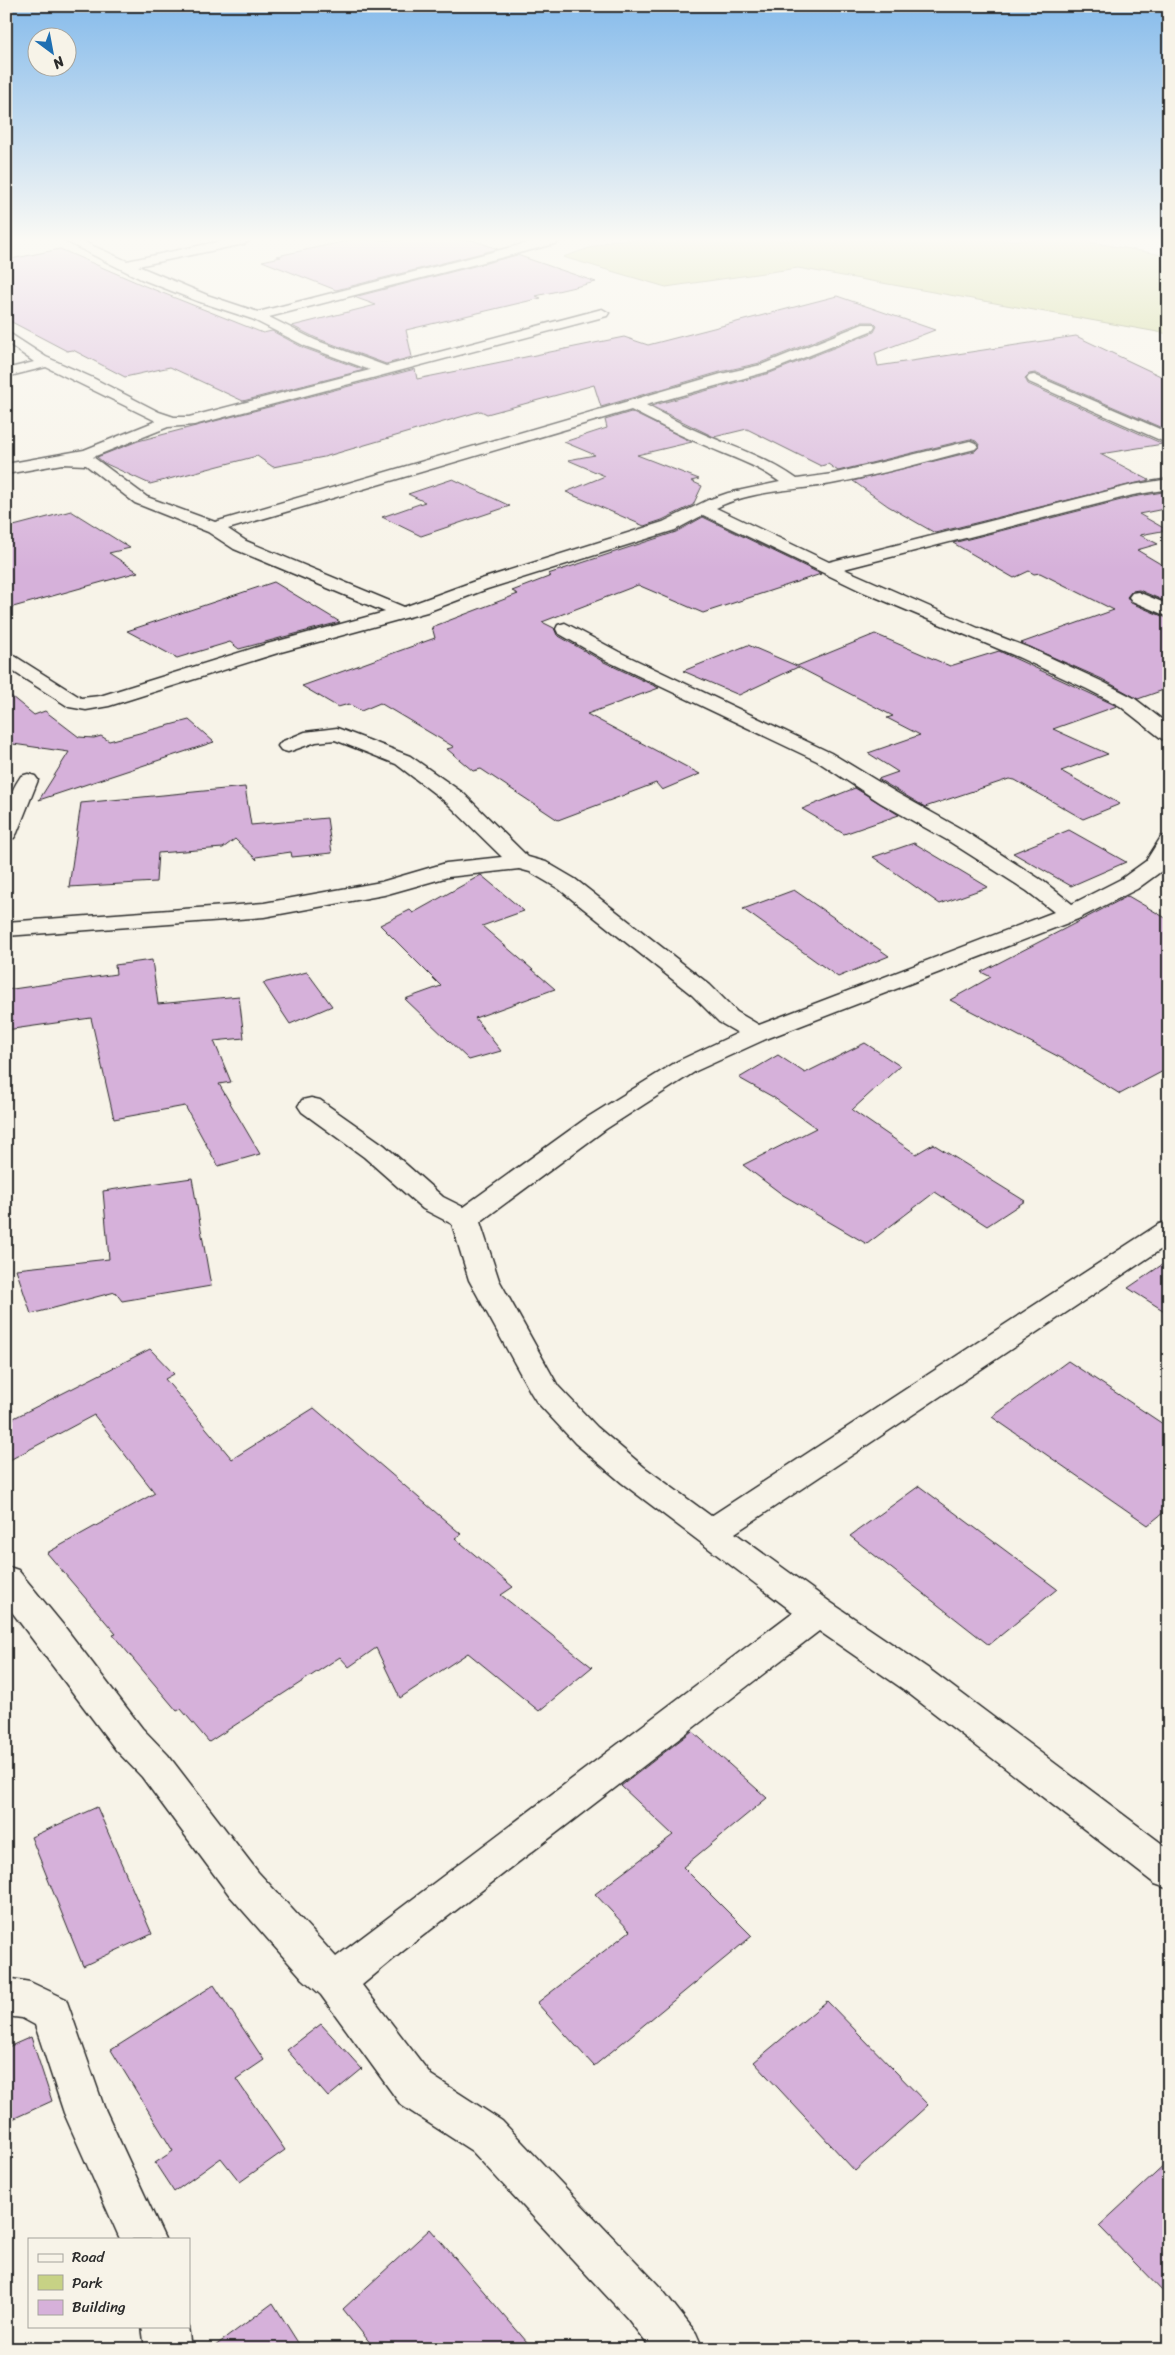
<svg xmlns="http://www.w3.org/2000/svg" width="1175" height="2355" font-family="Sriracha,sans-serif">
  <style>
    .green { fill: #c7d285; stroke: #797e58 }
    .building { fill: #d6b1da; stroke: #2b2b2b }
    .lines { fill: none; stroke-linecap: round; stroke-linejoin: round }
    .street-casing { stroke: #2b2b2b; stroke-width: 3 }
    .street { fill: #f7f3e8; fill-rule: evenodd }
  </style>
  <rect width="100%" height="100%" fill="#f7f3e8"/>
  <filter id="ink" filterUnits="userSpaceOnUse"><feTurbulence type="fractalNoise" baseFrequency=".02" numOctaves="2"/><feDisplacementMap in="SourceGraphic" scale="10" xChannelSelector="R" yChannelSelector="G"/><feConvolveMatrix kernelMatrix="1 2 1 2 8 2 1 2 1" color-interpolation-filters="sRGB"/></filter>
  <g filter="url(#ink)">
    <path class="green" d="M613 240H1079L1169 256V334L798 268 666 287 563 257Z"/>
    <path class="building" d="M352 240H472L498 249 336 290 262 261 281 257 277 256Z
      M60 249 145 286 263 333 272 331 304 348 364 370 243 401 170 367 125 377 73 350 67 351 6 319V260Z
      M517 255 596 282 536 296 541 298 406 330 412 357 386 364 316 338 292 326 376 305 354 297Z
      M837 296 935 330 875 353 878 366 1076 336 1169 380V431L1035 373 1029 374 1025 378 1028 384 1163 444 1100 454 1149 480 935 533 888 506 853 481 975 451 980 446 976 441 970 439 838 471 828 464 821 466 747 429 714 437 651 406 770 373 874 332 877 326 873 322H862L760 363 720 372 601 407 594 385 487 414 481 411 324 457 273 467 257 456 150 484 104 463 97 457 138 441 415 369 417 379 624 337 648 345Z
      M631 412 692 442 637 455 699 479 691 481 702 486 693 505 662 520 644 526 566 492 605 476 568 460 595 455 564 442 607 428 605 420Z
      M453 479 510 506 421 536 382 517 425 502 408 494Z
      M1169 491V508L1139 514 1167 530 1140 535 1158 544 1137 550 1169 569V603L1139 590 1132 591 1127 597 1131 603 1169 619V688L1138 699 1102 679 1021 643 1114 610 1040 573 1034 574 1029 571 1014 578 953 543 1133 497Z
      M71 511 130 548 109 553 138 572 6 609V528Z
      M703 517 821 574 703 613 638 585 542 622 554 628 557 635 604 662 659 688 587 714 700 774 662 790 656 783 558 820 481 769 473 771 447 749 454 747 380 703 361 711 349 704 338 707 302 686 435 638 432 627 518 594 512 591 551 576 548 574 676 532Z
      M274 582 340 622 239 649 230 642 177 658 127 631Z
      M875 634 950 666 999 651 1117 706 1053 729 1108 754 1061 771 1120 804 1083 819 1015 780 1009 779 925 807 878 779 898 772 868 753 920 735 887 718 893 716 798 667 739 695 683 671 748 645 797 666Z
      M6 692 34 715 45 711 79 737 94 738 101 736 109 741 189 720 214 742 39 800 69 752 6 743Z
      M245 787 251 825 327 818 332 853 292 857 291 852 256 857 257 860 235 839 223 848 158 853 156 882 69 887 81 803Z
      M855 788 899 815 844 834 802 809Z
      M1069 830 1126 862 1071 886 1013 853Z
      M914 843 988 887 940 904 873 857Z
      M481 875 524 911 482 926 555 989 475 1018 501 1051 469 1060 405 999 441 986 380 925 410 910 413 913Z
      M794 890 889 956 838 977 743 909Z
      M1128 896 1169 920V1068L1120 1094 1065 1060 950 1000 991 977 981 972Z
      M152 960 158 1004 239 996 244 1038 214 1041 231 1082 219 1084 260 1154 218 1166 185 1106 114 1119 91 1018 6 1030V990L116 974 115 965Z
      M307 972 332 1006 290 1024 263 983Z
      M865 1043 900 1066 852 1110 916 1154 933 1144 1025 1201 987 1226 935 1192 867 1244 783 1195 743 1165 816 1128 773 1097 739 1078 778 1055 805 1073Z
      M192 1178 211 1286 122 1301 115 1292 31 1314 16 1269 109 1259 103 1191Z
      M1169 1260V1314L1128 1288Z
      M150 1349 174 1374 165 1379 232 1459 314 1408 461 1534 455 1538 513 1587 501 1595 592 1667 539 1711 468 1653 400 1698 376 1648 349 1667 340 1657 209 1742 181 1709 177 1711 113 1635 116 1634 47 1553 155 1493 94 1415 6 1462V1422Z
      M1068 1361 1169 1428V1508L1148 1525 992 1417Z
      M919 1486 1057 1589 989 1645 850 1536Z
      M692 1731 767 1798 683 1867 752 1936 594 2066 537 2003 630 1931 595 1894 673 1835 621 1786Z
      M97 1807 152 1934 83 1966 31 1837Z
      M214 1985 264 2060 236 2079 285 2150 240 2182 221 2158 174 2192 155 2163 173 2151 111 2050Z
      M827 2001 928 2105 855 2171 754 2062Z
      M321 2024 362 2069 328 2097 287 2050Z
      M31 2037 52 2101 6 2122V2048Z
      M1169 2161V2298L1099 2226Z
      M430 2229 533 2349H375L343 2309Z
      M273 2303 302 2349H211Z"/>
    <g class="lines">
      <g class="street-casing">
        <path id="street" d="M63 240H80L127 261 226 240H250L244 244 138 266 207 295 258 312 539 240H560L558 243 269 317 315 340 386 366 602 309 609 313 607 316 194 425 168 427 93 457 147 497 215 522 721 374 761 365 863 324H873L875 327 873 330 770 371 646 405C666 416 687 427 708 436 739 449 769 459 797 479L832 474 970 441 975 443 978 446 975 449C928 461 879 475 831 484 793 491 751 490 716 508L829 562 1132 485 1169 479V489L1133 495 844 569 978 628 1032 649 1101 681 1134 698 1169 725V741L1162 739 1120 706 1087 689 1018 657 861 591 703 515 675 530 487 589 427 612 281 652 109 706 86 710 69 707 6 667V653L13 655 81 698 100 696 267 644 385 612 234 549 208 532 135 503 86 465 62 464 6 474V464L84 450 156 421 46 367 6 377V369L34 362 6 342V331L46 357 91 377 159 412 174 417H189L370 370 305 346 252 319 197 301 141 279ZM631 410C653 421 674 433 697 442 725 455 754 463 780 482L728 493 708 500 663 522 475 581 404 607 246 541 228 529Z
          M1034 375 1169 433V444L1029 382 1027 379 1029 376Z
          M1138 592 1169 605V617L1132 601 1129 597 1132 593Z
          M565 623 619 652 831 753 897 793 963 830 1043 881 1072 904 1121 879 1146 861 1161 837 1169 835V861L1163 870 1137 889 1078 919 766 1039 696 1071 606 1129 480 1222 499 1280 558 1386 597 1427 644 1467 711 1516 1159 1224 1169 1222V1244L735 1533 830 1602 929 1669 1169 1849V1889L1155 1884 903 1689 819 1631 403 1951 362 1985 431 2075 502 2121 660 2287 696 2333 703 2349H651L628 2319 472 2151 401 2105 321 1995 303 1979 230 1896 142 1777 116 1750 6 1604V1566L18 1570 64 1626 142 1728 168 1755 258 1872 336 1957 793 1612 622 1483 575 1443 536 1401 531 1393 469 1280 452 1224 423 1209 364 1157 302 1112 298 1106 302 1100 311 1098 320 1100 384 1145 443 1197 463 1207 588 1117 678 1061 738 1033 719 1022 692 995 559 889 530 872 519 869 448 877 384 895 264 917 6 936V922L264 903 381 882 446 863 502 857 447 803 396 764 335 740 316 742 288 752 281 750 278 746 281 742 305 732 337 728 410 756 463 793 528 857 546 862 575 879 710 985 737 1012 759 1025 1054 912 1027 891 947 840 881 803 817 761 605 660 558 633 556 629 558 625Z
          M28 774 35 776 38 780 17 833 14 838 6 839C6 815 6 797 21 776Z
          M6 1978 30 1982 66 1999 104 2107 165 2239H120L64 2113 35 2025 22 2018 6 2016Z
          M142 2326H188L191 2349H145Z"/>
      </g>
      <use href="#street" class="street"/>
    </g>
  </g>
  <linearGradient id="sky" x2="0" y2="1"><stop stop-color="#86bbeb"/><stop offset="0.42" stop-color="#fbfaf5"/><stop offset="1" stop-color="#fbfaf5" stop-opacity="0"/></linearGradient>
  <rect width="1175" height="570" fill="url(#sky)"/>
  <rect width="1175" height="2355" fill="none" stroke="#f7f3e8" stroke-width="25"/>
  <rect x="12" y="12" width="1150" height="2330" fill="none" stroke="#2b2b2b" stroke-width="2" filter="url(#ink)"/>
  <rect x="28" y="2238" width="162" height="90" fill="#f7f3e8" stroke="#a5a39c"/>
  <rect x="38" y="2254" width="25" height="8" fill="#f7f3e8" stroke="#a5a39c"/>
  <text x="72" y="2262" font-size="15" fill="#2b2b2b">Road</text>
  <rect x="38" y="2275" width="25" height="15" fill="#c7d285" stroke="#a5a39c"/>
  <text x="72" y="2288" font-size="15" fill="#2b2b2b">Park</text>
  <rect x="38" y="2300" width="25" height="15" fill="#d6b1da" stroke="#a5a39c"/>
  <text x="72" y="2312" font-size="15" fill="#2b2b2b">Building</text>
  <g transform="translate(52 52) rotate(148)"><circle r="24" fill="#f7f3e8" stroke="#a5a39c"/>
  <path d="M0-4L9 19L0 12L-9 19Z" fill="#1f6fb2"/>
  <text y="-8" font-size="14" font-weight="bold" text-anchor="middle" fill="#2b2b2b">N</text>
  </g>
</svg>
